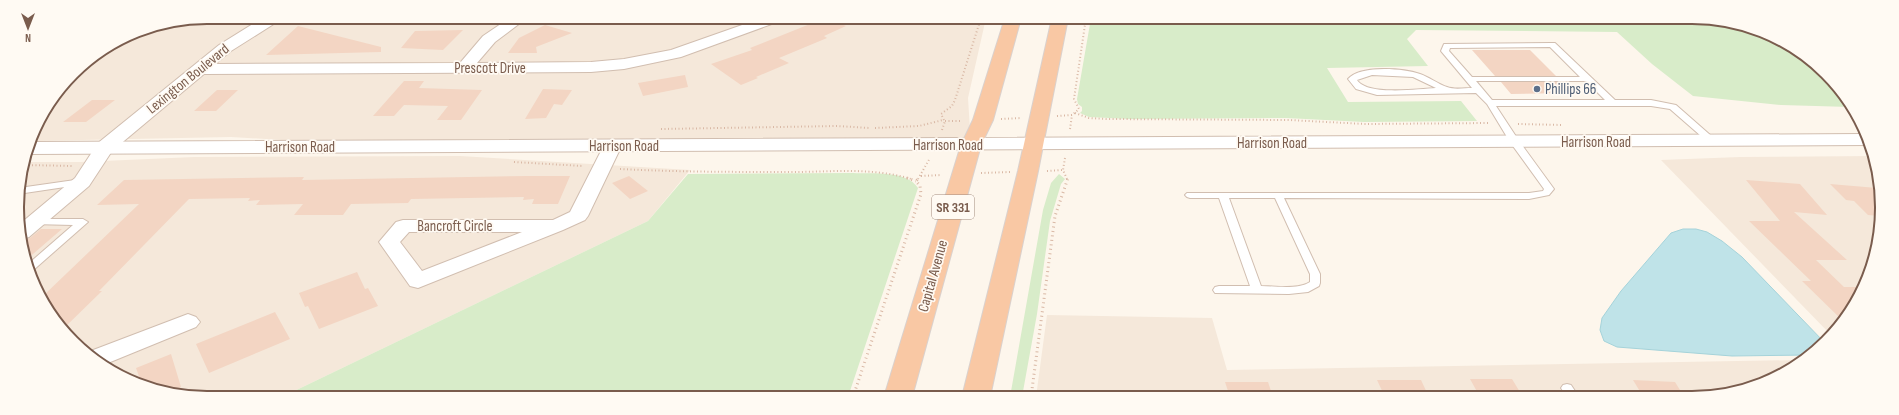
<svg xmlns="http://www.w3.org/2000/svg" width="1899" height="415" font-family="'Sofia Sans Condensed',sans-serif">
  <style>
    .residential { fill: #f5e8da }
    .green { fill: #d8ecc9 }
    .water { fill: #bfe3e8; stroke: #a5d3da }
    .building { fill: #f3d5c3 }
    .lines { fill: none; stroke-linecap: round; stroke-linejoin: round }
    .service-casing { stroke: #d1beb0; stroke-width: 2 }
    .minor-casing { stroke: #d1beb0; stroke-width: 2 }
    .tertiary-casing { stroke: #d1beb0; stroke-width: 2 }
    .trunk-casing { stroke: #dad1cd; stroke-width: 2 }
    .path-far1 { stroke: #d9b8a5; stroke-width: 2; stroke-dasharray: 1 2.5; stroke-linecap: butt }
    .path { stroke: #d9b8a5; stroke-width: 3; stroke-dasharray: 1 3.5; stroke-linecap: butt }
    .service { fill: #fff; fill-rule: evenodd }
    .minor { fill: #fff; fill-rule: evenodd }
    .tertiary { fill: #fff; fill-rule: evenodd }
    .trunk { fill: #f9c8a4; fill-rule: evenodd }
    .service-dot { fill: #5c6f8a; stroke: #fffaf3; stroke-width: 1.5 }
    .labels { text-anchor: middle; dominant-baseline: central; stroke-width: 3.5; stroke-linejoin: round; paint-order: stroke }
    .shield { fill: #fffaf3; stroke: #a28b7f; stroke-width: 1 }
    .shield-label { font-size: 14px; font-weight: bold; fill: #7a5c4d }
    .street-label { font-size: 15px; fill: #7a5c4d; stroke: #fffaf3 }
    .service-label { font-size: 15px; fill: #4e5e75; stroke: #fffaf3; text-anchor: start }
    .rim { fill: none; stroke: #7a5c4d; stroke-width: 2 }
  </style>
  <rect width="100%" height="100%" fill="#fdf6ec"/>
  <path class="residential" d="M208 17 986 18 968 98 971 145 298 141 231 137 32 141 37 123 73 73 135 31Z
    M460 156 690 170 648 221 284 396H183L112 373 64 333 27 269 17 195 26 162H80L194 157Z
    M1875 156 1880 232 1862 292 1831 335 1661 160 1740 157Z
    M1047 315 1212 318 1227 370 1800 360 1765 383 1704 398 1036 397Z"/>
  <path class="green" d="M1091 18 1716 19 1787 42 1842 91 1850 107 1781 105 1693 96 1652 64 1617 32 1416 30 1407 39 1428 66 1327 68 1348 102 1461 101 1477 121 1364 122 1286 118 1130 119 1089 117 1080 113 1082 111V107L1078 104 1077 99Z
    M853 173C872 174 907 170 918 188L848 397 284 396 648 221 688 174Z
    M1059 174 1065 179 1061 184 1050 221 1037 314 1022 397H1010L1043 210 1051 183Z"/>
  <path class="water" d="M1683 229H1696L1707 232 1722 241 1742 257 1825 343 1807 355 1732 356 1617 347 1604 341 1600 330 1602 318 1621 291 1671 233Z"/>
  <path class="building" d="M825 18 846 26 824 36 827 38 779 58 789 63 756 77 758 78 741 85 711 64 752 50 750 48Z
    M545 25 572 33 536 47 537 53H508L519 38Z
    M298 26 381 47V52L266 55Z
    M463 30 443 50 401 48 415 31Z
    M1472 50H1530L1556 76H1495Z
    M685 75 688 87 643 96 638 83Z
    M404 81H424L419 88 482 90 461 120H437L448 106 404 105 394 116H373Z
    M1501 82H1562L1573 93 1511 94Z
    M543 89 572 90 562 105 554 104 546 118 525 119Z
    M217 90H238L216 111H194Z
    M92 100H115L86 122H63Z
    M528 176H570L558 204H532L534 199 523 200 524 197 411 199 408 203 351 204 343 215H294L303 204 256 205 260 200 248 201 250 198 189 199 99 291H102L62 330 43 296 139 204 97 205 124 180 304 177 302 180Z
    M629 176 648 191 630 199 612 183Z
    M1746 180 1800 184 1827 215 1794 212 1847 260H1816L1844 287H1864L1862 292 1842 320 1802 281H1811L1749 221H1780Z
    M1830 184 1877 188 1879 216 1868 215 1854 201 1846 200Z
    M41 229H62L26 260 23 240 30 238Z
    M357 272 365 289 368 288 378 306 319 329 308 306 305 307 299 293Z
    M275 312 290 339 209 373 196 344Z
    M171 354 181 387 169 392 141 382 136 368Z
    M1470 379H1512L1523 397H1480Z
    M1377 380H1421L1429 397H1385Z
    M1633 380 1675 382 1685 398H1644Z
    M1225 382H1268L1273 397H1230Z"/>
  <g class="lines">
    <g class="service-casing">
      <path id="service" d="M1552 43H1555L1615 100H1651L1676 105 1717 141 1712 144 1709 143 1670 109 1651 106H1496L1519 141 1554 189 1549 195 1529 199 1284 198 1320 274V283L1319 286 1308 292 1289 294 1215 293 1213 290 1215 287 1219 286H1250L1219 198H1190L1187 197 1185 195 1187 193H1529L1543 191 1544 189 1510 142 1487 104 1476 93 1377 95 1356 89 1348 79C1360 65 1403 68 1420 74 1429 77 1438 84 1447 87 1454 90 1465 88 1472 88L1441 51 1444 44ZM1550 47 1580 77H1472L1449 51 1450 48ZM1372 75 1413 77 1436 88C1418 89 1367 96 1357 80ZM1476 81H1586L1605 100H1492ZM1229 198H1275L1310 274V282C1298 290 1275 286 1261 286Z
        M82 179 85 180 87 182 85 184 18 194 19 188Z
        M36 219H83L88 222 30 273 27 265 73 225 32 224 31 222 32 220Z
        M1567 384 1571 385 1579 397H1567L1561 388 1563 385Z"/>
    </g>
    <g class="minor-casing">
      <path id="minor" d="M264 17H282L280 20 231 51 215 64 460 63 483 36 511 17H528L495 42 477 63 591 62 624 59 671 50 762 18H783L780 21 681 57 624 69 591 72 204 74 112 151 89 186 29 237 23 239 21 223 75 178 98 143 219 45Z
        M612 141 619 143 621 147 588 216 585 220 563 230 418 288 410 286 379 242 396 222 403 220H553L570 212 603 147 605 143ZM409 232H522L422 271 400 242Z
        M188 314 196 317 200 322 196 327 103 365 88 352Z"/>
    </g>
    <g class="tertiary-casing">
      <path id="tertiary" d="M1864 134 1869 145 28 154 32 142Z"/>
    </g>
    <g class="trunk-casing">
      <path id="trunk" d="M1005 18H1021L993 120 981 145 912 397H884L961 145 973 120Z
        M1052 18H1068L1038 171 990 397H962L1018 171Z"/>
    </g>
    <path class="path-far1" d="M792 20 798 18
      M1075 113 1089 118 1106 119 1289 120 1365 124 1489 123
      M1057 116 1072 115 1079 109 1074 99 1086 18
      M1001 119 1022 118
      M944 120 941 114 952 106 955 100 981 18
      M945 121H962
      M1518 124 1563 125
      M875 128 919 126 943 120
      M661 129 837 126 870 128
      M1070 129 1072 115
      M942 130 945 121
      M1065 158 1063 170 1067 179
      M514 162 583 166
      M25 165 73 166
      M620 169C678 172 735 172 793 172 832 172 872 167 911 179
      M1047 171 1063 170
      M981 173 1010 172
      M921 176 942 175
      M918 179 930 158"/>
    <path class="path" d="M907 178 916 181
      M853 397 921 194 920 186 916 181 919 178
      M1031 397 1055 216 1068 178"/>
    <use href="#service" class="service"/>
    <use href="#minor" class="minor"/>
    <use href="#tertiary" class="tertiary"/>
    <use href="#trunk" class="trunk"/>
  </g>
  <circle class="service-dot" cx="1537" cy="89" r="4"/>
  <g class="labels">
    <rect class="shield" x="932" y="195" width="42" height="24" rx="3"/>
    <g class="shield-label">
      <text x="953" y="207">SR 331</text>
    </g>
    <g class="street-label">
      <text x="490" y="68">Prescott Drive</text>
      <text transform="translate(188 79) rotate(-39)">Lexington Boulevard</text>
      <text x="1596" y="142">Harrison Road</text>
      <text x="1272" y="143">Harrison Road</text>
      <text x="948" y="145">Harrison Road</text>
      <text x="624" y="146">Harrison Road</text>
      <text x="300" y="147">Harrison Road</text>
      <text x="455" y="226">Bancroft Circle</text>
      <text transform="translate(933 276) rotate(-74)">Capital Avenue</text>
    </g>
    <g class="service-label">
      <text x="1545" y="89">Phillips 66</text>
    </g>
  </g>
  <path d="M0 0H1899V415H0ZM207 24H1692A183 183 0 0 1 1875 207V208A183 183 0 0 1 1692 391H207A183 183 0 0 1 24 208V207A183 183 0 0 1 207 24Z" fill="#fffaf3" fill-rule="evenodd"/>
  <path class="rim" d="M207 24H1692A183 183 0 0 1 1875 207V208A183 183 0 0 1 1692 391H207A183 183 0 0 1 24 208V207A183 183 0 0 1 207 24Z"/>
  <g transform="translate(28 28) rotate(180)" stroke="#fffaf3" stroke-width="3" paint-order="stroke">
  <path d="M0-3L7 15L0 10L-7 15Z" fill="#7a5c4d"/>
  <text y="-6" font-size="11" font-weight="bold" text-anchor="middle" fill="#7a5c4d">N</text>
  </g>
</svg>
